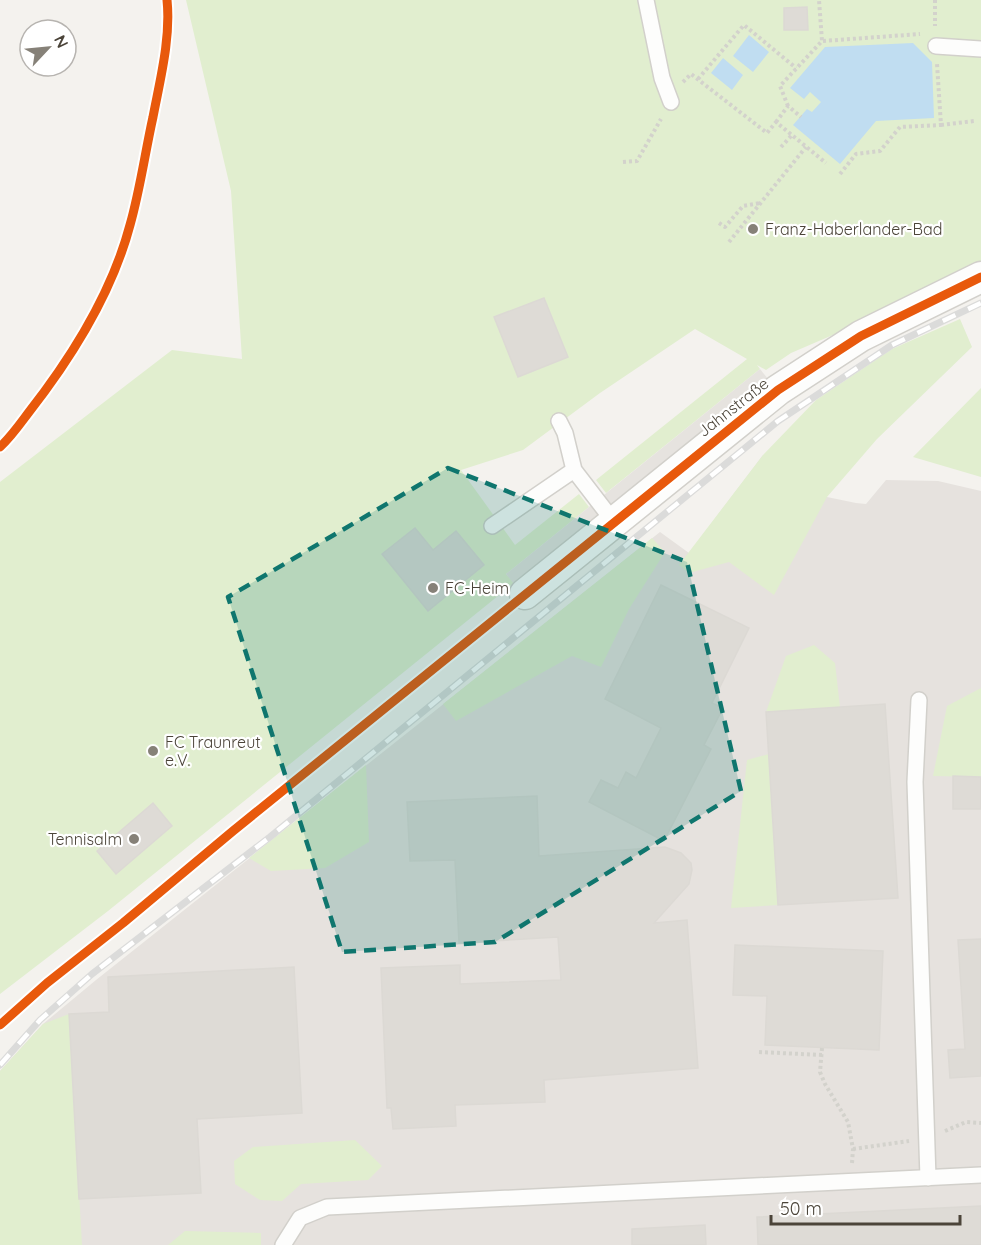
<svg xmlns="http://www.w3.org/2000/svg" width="981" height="1245" font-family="Quicksand,sans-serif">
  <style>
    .industrial { fill: #e6e2de }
    .green { fill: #e1eecf }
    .parking { fill: #e6e3df }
    .water { fill: #c0ddf1 }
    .building { fill: #dedbd6; stroke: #dcd9d4; stroke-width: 1.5 }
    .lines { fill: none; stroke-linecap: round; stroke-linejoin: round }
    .lane-casing { stroke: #d2d0cb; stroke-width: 18 }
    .street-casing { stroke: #d2d0cb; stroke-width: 33 }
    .path { stroke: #d3d2cc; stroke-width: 4; stroke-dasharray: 3 3; stroke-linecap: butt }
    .lane { stroke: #fdfdfc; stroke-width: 15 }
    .street { stroke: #fdfdfc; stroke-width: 30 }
    .rail-casing { stroke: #dbdbda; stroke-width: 7 }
    .rail { stroke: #fff; stroke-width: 4.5; stroke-dasharray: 14; stroke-linecap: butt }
    .cycleway-casing { stroke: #fff; stroke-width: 13 }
    .cycleway { stroke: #e8590c; stroke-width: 9 }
    .marked { fill: #0f766e; fill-opacity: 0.2; stroke: #0f766e; stroke-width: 4.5; stroke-dasharray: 12 8; stroke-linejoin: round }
    .poi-dot { fill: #868178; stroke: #fff; stroke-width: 2 }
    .labels { text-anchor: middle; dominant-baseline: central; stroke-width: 4.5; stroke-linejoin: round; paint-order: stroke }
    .poi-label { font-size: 16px; fill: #4b4439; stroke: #fff; text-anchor: start }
    .street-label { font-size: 16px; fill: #4b4439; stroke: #fff }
  </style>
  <rect width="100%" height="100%" fill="#f4f2ee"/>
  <path class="industrial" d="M763 455 827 497 856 503 866 504 886 480 938 481 981 491V1245H0V1071L43 1024 96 980 660 532 689 553Z"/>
  <path class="green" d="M186 0H981V268L928 294 791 353 766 370 757 365 760 369 606 493 596 480 747 359 695 329 600 393 523 450 461 470 515 545 579 494 589 507 506 574 514 583 108 911 0 994V482L172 350 242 359 231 191Z
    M960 319 972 347 877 439 827 497 774 595 729 562 689 573 679 565 763 455 816 400 892 349Z
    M981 388V477L913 457Z
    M652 538 665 552 629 609 601 667 572 656 456 721 443 704Z
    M814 645 835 663 840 707 766 712 786 656Z
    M981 688V777L933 776 947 706Z
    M769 754 778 905 731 908 747 760Z
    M366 765 369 842 325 868 271 871 249 858Z
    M69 1014 82 1245H0V1071L43 1024Z
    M355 1140 382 1166 368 1180 301 1184 282 1201 260 1200 235 1184 234 1161 253 1147Z
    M185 1231 261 1233V1245H168Z"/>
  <path class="parking" d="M760 369 777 390 523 595 506 574Z"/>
  <path class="water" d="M749 35 769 52 753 72 733 56Z
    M913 43 932 62 934 118 876 121 840 164 793 125 807 109 812 112 821 102 810 92 804 99 790 88 825 47Z
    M723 58 743 75 732 90 711 73Z"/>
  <path class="building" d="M807 7 808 30H784V8Z
    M544 298 568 357 518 377 494 317Z
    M415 528 433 550 456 531 484 565 428 611 382 554Z
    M661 585 749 628 712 703 723 708 704 745 711 749 664 841 589 802 601 780 618 788 626 772 636 778 661 728 605 699Z
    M885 704 898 898 778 905 766 712Z
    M953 776 981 777V809H953Z
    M537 796 539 856 665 847 681 853 691 863 692 870 689 884 654 923 687 920 698 1068 544 1080 545 1102 455 1105 456 1126 393 1129 391 1108H387L381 968 460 965V984L561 980 558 937 459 943 455 860 410 861 407 802Z
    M153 803 172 826 116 874 97 851Z
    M981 939V1076L950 1078 948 1050 965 1049 958 940Z
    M735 945 883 951 879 1050 765 1045 767 996 733 995Z
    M294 967 302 1113 197 1119 201 1193 79 1199 69 1014 109 1012 108 977Z
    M981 1206V1245H758L757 1217Z
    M705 1225 706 1245H632V1229Z"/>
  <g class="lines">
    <g class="lane-casing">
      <path id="lane" d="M646 0 662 78 671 102
        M936 46 981 49
        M559 421 565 433 574 470 614 522
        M492 526 574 470
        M919 700 915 782 928 1178
        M283 1245 300 1218 327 1207 981 1175"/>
    </g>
    <g class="street-casing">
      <path id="street" d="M525 594 778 390 861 336 981 277"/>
    </g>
    <path class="path" d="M935 0V26
      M823 41 920 34
      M698 79 744 25 796 68
      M683 82 691 74 767 133 776 122 826 163
      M788 106 780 86 822 41 819 0
      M776 122 788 106 801 117
      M941 125 974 121
      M781 147 792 135
      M623 162 637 161 661 119
      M840 174 856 154 880 151 900 127 941 125 937 64
      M719 223 725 227 743 206 760 203
      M729 242 806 147
      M822 1048 820 1072 825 1084 848 1122 853 1149 852 1163
      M759 1052 822 1055
      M945 1131 966 1122 981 1123
      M853 1149 909 1141"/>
    <use href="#lane" class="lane"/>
    <use href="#street" class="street"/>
    <g class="rail-casing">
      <path id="rail" d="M0 1065 40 1020 92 974 270 837 778 421 892 345 981 303"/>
    </g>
    <use href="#rail" class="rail"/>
    <g class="cycleway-casing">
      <path id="cycleway" d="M0 447C11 437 20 424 29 412 72 357 112 293 130 225 140 190 145 153 153 117 160 80 171 38 167 0
        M0 1025 47 983 123 923 233 831 778 390 861 336 981 277"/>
    </g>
    <use href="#cycleway" class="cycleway"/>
  </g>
  <path class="marked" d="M448 468 687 562 741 791 495 942 342 952 228 597Z"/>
  <g class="poi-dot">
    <circle cx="753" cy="229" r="6"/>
    <circle cx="433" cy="588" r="6"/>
    <circle cx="153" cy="751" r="6"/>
    <circle cx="134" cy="839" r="6"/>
  </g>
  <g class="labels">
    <g class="poi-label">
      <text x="765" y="229">Franz-Haberlander-Bad</text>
      <text x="445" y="588">FC-Heim</text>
      <text x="165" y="742">FC Traunreut<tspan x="165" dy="18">e.V.</tspan></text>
      <text x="122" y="839" text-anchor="end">Tennisalm</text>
    </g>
    <g class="street-label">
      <text transform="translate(733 407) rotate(-38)">Jahnstraße</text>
    </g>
  </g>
  <g transform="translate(48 48) rotate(64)"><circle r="28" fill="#ffffff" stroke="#b7b4b0" stroke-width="1.5"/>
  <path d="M0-4.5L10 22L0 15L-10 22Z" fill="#868178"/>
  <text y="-9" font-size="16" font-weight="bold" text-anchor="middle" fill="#4b4439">N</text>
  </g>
  <path d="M771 1215v9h189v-9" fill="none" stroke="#4b4439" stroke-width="3"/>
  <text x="780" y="1215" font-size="18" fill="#4b4439" stroke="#ffffff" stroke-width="4.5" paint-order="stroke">50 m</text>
</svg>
